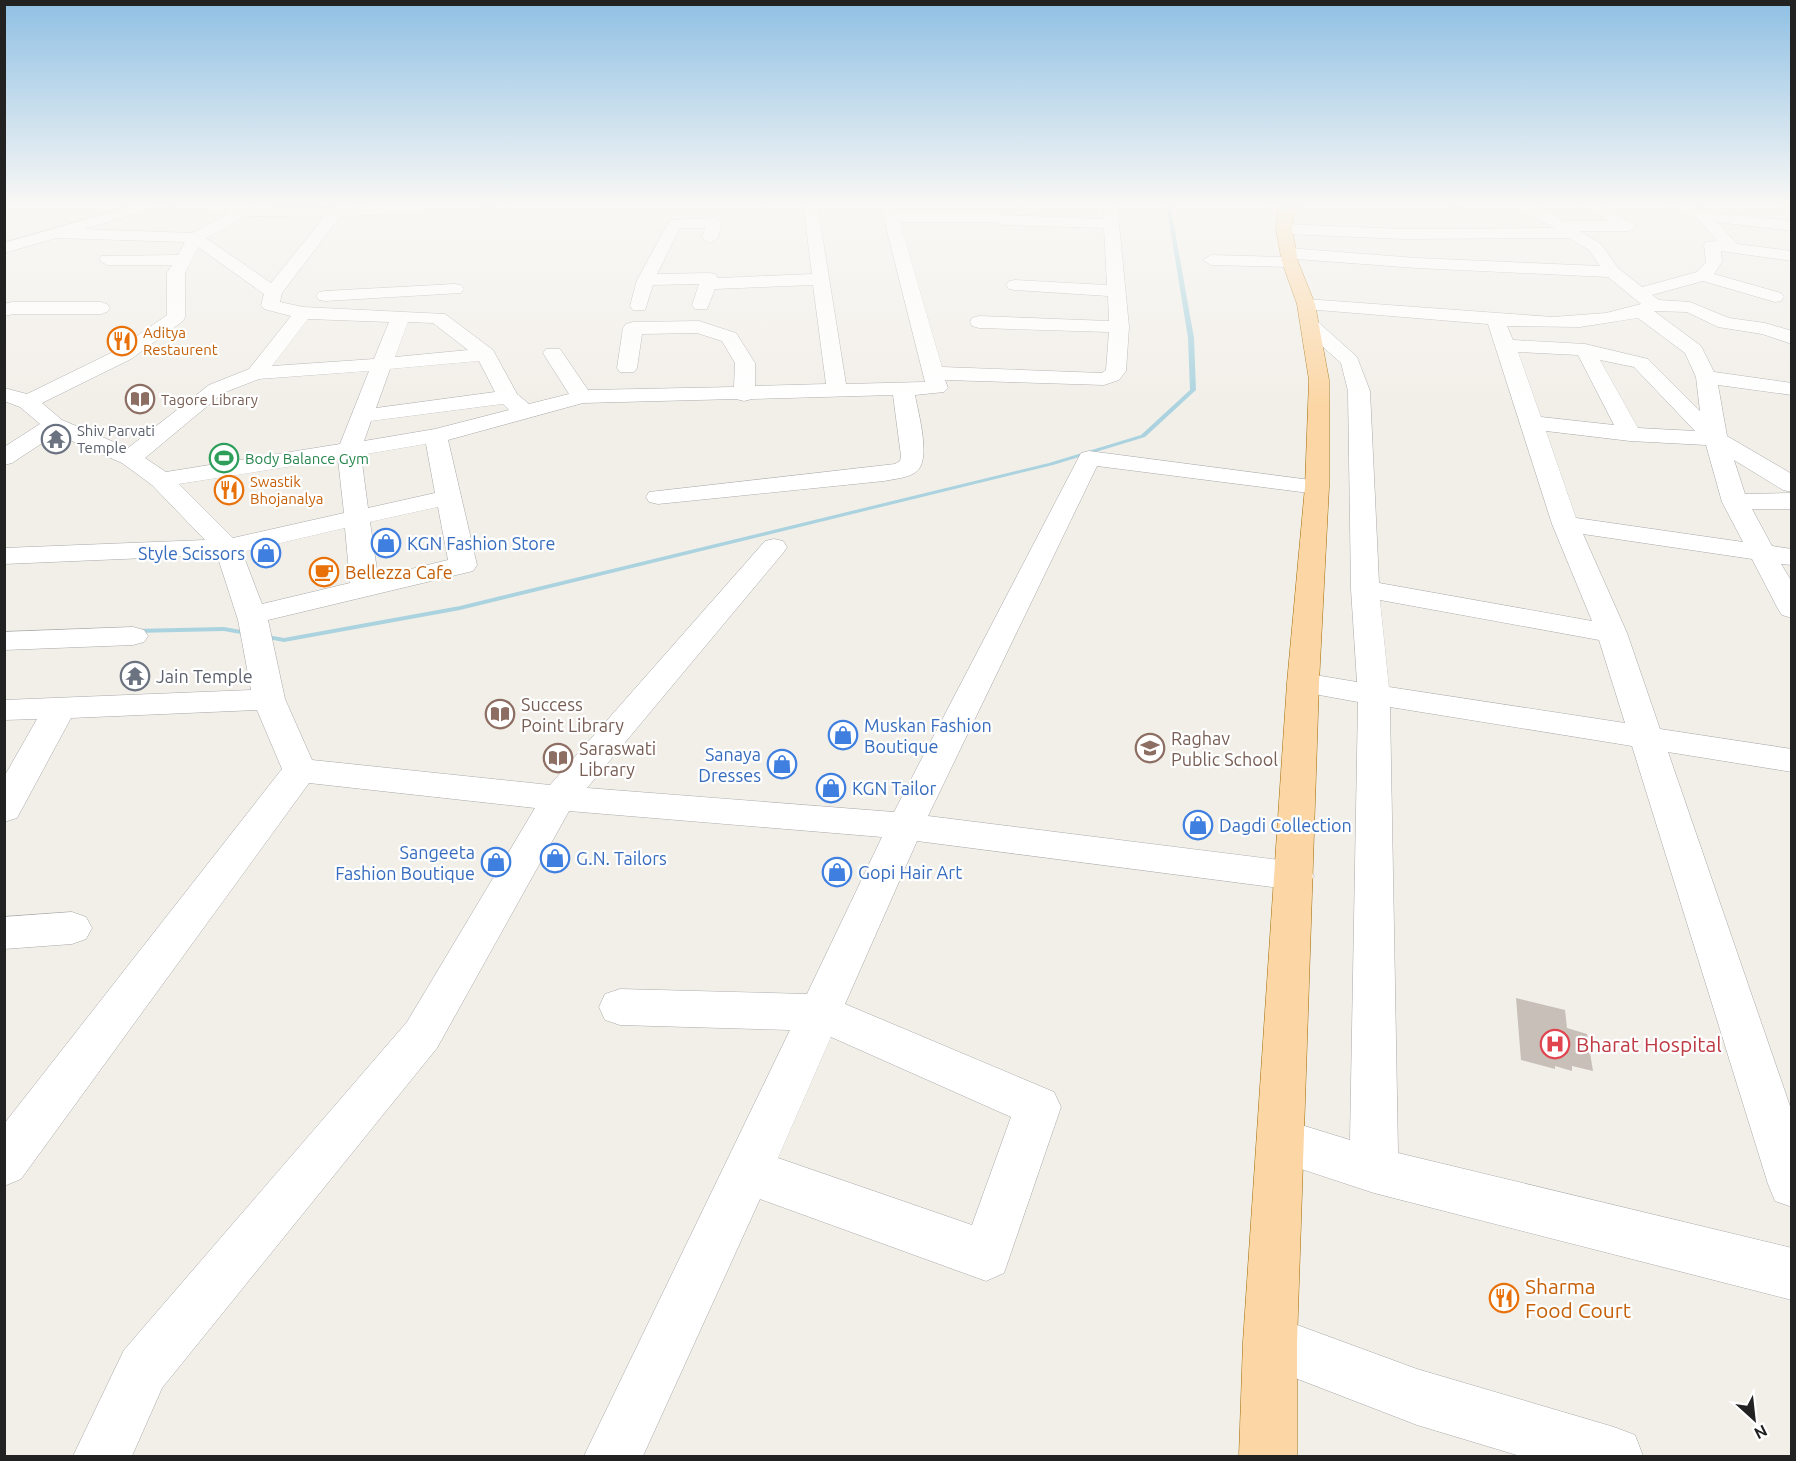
<svg xmlns="http://www.w3.org/2000/svg" width="1796" height="1461" font-family="Ubuntu,sans-serif">
  <style>
    .lines { fill: none; stroke-linecap: round; stroke-linejoin: round }
    .stream { fill: #aad3df; fill-rule: evenodd }
    .building { fill: #c7bfb8 }
    .minor-casing { stroke: #a9a9a9; stroke-width: 1 }
    .major-casing { stroke: #a06b00; stroke-width: 1 }
    .minor { fill: #fff; fill-rule: evenodd }
    .major { fill: #fcd6a4; fill-rule: evenodd }
    .labels { text-anchor: middle; dominant-baseline: central; stroke-width: 4.5; stroke-linejoin: round; paint-order: stroke }
    .far-food-label { font-size: 15px; fill: #c56008; stroke: #fff; text-anchor: start }
    .far-education-label { font-size: 15px; fill: #785e54; stroke: #fff; text-anchor: start }
    .far-worship-label { font-size: 15px; fill: #5b616d; stroke: #fff; text-anchor: start }
    .far-leisure-label { font-size: 15px; fill: #27864d; stroke: #fff; text-anchor: start }
    .shop-label { font-size: 18px; fill: #366cbe; stroke: #fff; text-anchor: start }
    .food-label { font-size: 18px; fill: #c56008; stroke: #fff; text-anchor: start }
    .worship-label { font-size: 18px; fill: #5b616d; stroke: #fff; text-anchor: start }
    .education-label { font-size: 18px; fill: #785e54; stroke: #fff; text-anchor: start }
    .near-health-label { font-size: 21px; fill: #be3a42; stroke: #fff; text-anchor: start }
    .near-food-label { font-size: 21px; fill: #c56008; stroke: #fff; text-anchor: start }
  </style>
  <rect width="100%" height="100%" fill="#f2efe9"/>
  <g class="lines">
    <path class="stream" d="M1166 203H1170L1194 338 1196 390 1145 437 1053 465 460 610 284 642 224 631 134 633 130 631 134 629 224 627 284 638 460 606 1049 463 1141 435 1190 390 1188 338Z"/>
  </g>
  <path class="building" d="M1516 998 1565 1010 1567 1028 1587 1034 1593 1071 1572 1066V1071L1555 1066V1069L1521 1060Z"/>
  <g class="lines">
    <g class="minor-casing">
      <path id="minor" d="M142 203H165L163 206 84 229 192 233 228 214 174 207 167 203 332 208 341 203H358L354 207 420 203H498L491 207 340 217 282 293 280 302 303 307 445 314 493 350 517 394 529 404 569 394 543 353 546 349H560L588 390 734 387 735 363 722 341 697 333 642 334 637 368 634 372H620L617 368 623 328 626 324 633 322 699 321 736 333 755 363V386L826 384 813 285 715 289 707 309H695L692 305 699 284 653 285 645 310H633L630 306 637 280 670 220 714 218 722 223 718 238 710 243 702 238 705 228H680L657 274 709 273 715 274 718 278 812 274 803 203H817L846 384 925 382 880 203H894L897 212H997L1004 215 1104 219 1103 203H1117L1129 327 1126 371 1119 380 1104 385 945 380 948 388 944 392 915 395C918 413 932 460 916 472 908 478 894 479 884 481L658 504 649 502 646 497 649 492 895 464 900 461 901 456 893 395 752 399 744 401 736 399 583 403 448 440 477 565 473 571 268 620 285 699 312 760 550 785 765 541 774 539 783 541 787 547 783 553 587 788 894 812 1081 453 1089 451 1326 482 1329 487 1326 492 1317 494 1097 466 928 816 1295 862 1308 866 1314 876 1308 886 1295 890 917 841 845 1004 1054 1092 1061 1107 1004 1273 986 1281 760 1199 643 1456H584L790 1030 620 1025 605 1020 599 1007 605 994 620 989 807 994 882 837 569 811 437 1048 162 1388 132 1456H73L124 1350 407 1022 535 808 309 783 21 1179 4 1186V1124L282 769 257 710 71 718 17 818 4 822V777L37 719 4 720V700L251 690 238 620 217 555 4 564V548L205 540 152 485 122 463 56 434 12 463 4 465V447L40 424 20 407 4 401V388L27 394 117 350 167 315V273L172 265H107L99 260 101 256 178 255 185 242 56 238 4 253V243ZM247 216 324 217 271 283 206 238ZM900 222H996L1003 225 1104 228 1107 285 1015 280 1009 281 1006 285 1009 289 1015 290 1108 296 1109 321 979 316 972 318 970 322 972 326 979 328 1109 332 1106 370 1102 373 942 367ZM198 247 264 294 261 305 264 309 291 316 249 369 209 385 128 448 62 420 42 403 131 359 183 321 185 317V273ZM308 319 389 322 374 359 272 366ZM408 322 433 323 468 350 395 357ZM479 361 495 392 376 408 390 369ZM369 371 340 444 166 472 145 458 223 393 259 379ZM503 404 509 410 435 429 364 441 371 421ZM426 444 435 493 368 508 361 455ZM338 459 344 513 233 538 179 484ZM438 507 448 560 378 577 370 522ZM345 528 350 583 262 604 242 552ZM831 1037 1011 1117 972 1225 778 1158Z
        M1448 203H1528L1542 208 1564 221H1609L1578 203H1596L1637 226 1629 231H1580L1601 244 1618 268 1642 287 1697 272 1706 262 1704 245 1706 242 1717 241 1698 219 1667 203H1686L1706 212 1792 221V231L1717 222 1737 244 1792 251V261L1721 251 1722 262 1714 274 1781 293 1784 297 1781 301 1775 302 1703 281 1652 295 1659 300 1690 302 1729 318 1765 323 1792 331V344L1762 334 1718 327 1687 312 1654 311 1701 346 1714 372 1792 383V395L1718 385 1727 436 1792 474V492L1783 490 1734 460 1745 494 1792 493V509H1752L1772 546 1792 549V565L1781 564 1792 582V618L1782 615 1778 609 1752 559 1583 534 1627 633 1660 729 1792 749V772L1668 752 1792 1112V1207L1775 1201 1768 1184 1632 746 1390 707 1398 1153 1792 1248V1300L1374 1193 1265 1157 1258 1141 1265 1125 1282 1119 1350 1140 1358 702 1292 690 1287 683 1292 676 1303 673 1357 682 1351 589 1348 391 1341 363 1303 329 1301 325 1303 321H1317L1357 357 1370 391 1379 583 1592 621 1552 524 1488 324 1306 309 1300 308 1297 304 1300 300 1306 299 1553 317 1606 313 1641 304 1608 277 1417 268 1296 259 1298 262 1296 266 1290 267 1211 265 1203 260 1211 255 1283 257 1280 253 1288 248 1417 258 1600 266 1589 250 1569 238 1404 239 1284 234 1276 229 1284 224 1404 229 1554 228 1524 211 1455 207ZM1638 318 1685 353 1696 377 1700 411 1648 359 1585 344 1513 340 1507 326 1580 327ZM1518 352 1578 355 1614 425 1541 417ZM1600 360 1634 367 1695 431 1638 428ZM1546 431 1630 441 1706 445 1722 502 1743 542 1576 518ZM1380 600 1599 640 1625 723 1389 687Z
        M455 284 461 285 464 289 461 293 325 301 319 300 316 296 319 292 325 291Z
        M12 302H101L107 304 110 308 107 312 101 314H14L4 316V304Z
        M133 627 144 630 148 636 144 642 133 645 4 650V632Z
        M72 912 86 917 92 928 86 939 72 944 4 949V917Z
        M1270 1315 1417 1369 1614 1427 1635 1435 1643 1456H1520L1417 1425 1251 1361 1243 1342 1251 1323Z"/>
    </g>
    <g class="major-casing">
      <path id="major" d="M1284 203H1298L1294 211 1292 229 1298 262 1315 304 1329 380V487L1319 683 1297 1342V1456H1239L1243 1342 1287 683 1305 487 1309 380 1297 304 1282 262 1276 229 1278 211Z"/>
    </g>
    <use href="#minor" class="minor"/>
    <use href="#major" class="major"/>
  </g>
  <linearGradient id="sky" x2="0" y2="1"><stop stop-color="#8fc0e4"/><stop offset="0.5" stop-color="#f9f8f5"/><stop offset="1" stop-color="#f9f8f5" stop-opacity="0"/></linearGradient>
  <rect width="1796" height="408" fill="url(#sky)"/>
  <defs>
    <g id="restaurant-ring" transform="scale(1.5)"><circle r="9.5" fill="#fff" stroke="#e8710a" stroke-width="1.5"/><path d="M-5-6h1v4h1v-4h1v4h1v-4h1v5L-1.5 .5V6h-2V.5L-5-1ZM5-6V6H3V1.5H1.5Q1.5-4 5-6Z" fill="#e8710a"/></g>
    <g id="library-ring" transform="scale(1.5)"><circle r="9.5" fill="#fff" stroke="#8d6e63" stroke-width="1.5"/><path d="M-6-4Q-3-5.5-.7-3.5V5Q-3 3-6 4ZM6-4Q3-5.5 .7-3.5V5Q3 3 6 4Z" fill="#8d6e63"/></g>
    <g id="temple-ring" transform="scale(1.5)"><circle r="9.5" fill="#fff" stroke="#6b7280" stroke-width="1.5"/><path d="M0-6L5-2H3V0L6.5 2.5H4V6H1.5V3h-3V6H-4V2.5H-6.5L-3 0V-2H-5Z" fill="#6b7280"/></g>
    <g id="stadium-ring" transform="scale(1.5)"><circle r="9.5" fill="#fff" stroke="#2e9e5b" stroke-width="1.5"/><path d="M0-5a6.5 5 0 1 0 0 10a6.5 5 0 1 0 0-10ZM-3.5-1.8h7v3.6h-7Z" fill="#2e9e5b"/></g>
    <g id="shop-ring" transform="scale(1.5)"><circle r="9.5" fill="#fff" stroke="#3f7fe0" stroke-width="1.5"/><path d="M-5-2.5h2.3a2.7 3.5 0 0 1 5.4 0H5L5.5 6h-11ZM-1.5-2.5h3a1.5 2.3 0 0 0-3 0Z" fill="#3f7fe0"/></g>
    <g id="cafe-ring" transform="scale(1.5)"><circle r="9.5" fill="#fff" stroke="#e8710a" stroke-width="1.5"/><path d="M-5.5-4.5H6V0H3Q3 3.5 0 3.5H-2.5Q-5.5 3.5-5.5 0ZM3-3.2v2h1.7v-2ZM-6 4.5H4V6H-6Z" fill="#e8710a"/></g>
    <g id="school-ring" transform="scale(1.5)"><circle r="9.5" fill="#fff" stroke="#8d6e63" stroke-width="1.5"/><path d="M0-5L7-2L0 1L-7-2ZM-4 1L0 2.5L4 1V4Q0 6-4 4Z" fill="#8d6e63"/></g>
    <g id="hospital-ring" transform="scale(1.5)"><circle r="9.5" fill="#fff" stroke="#e0444e" stroke-width="1.5"/><path d="M-5-5h3v3.5h4V-5h3V5h-3V1.5h-4V5h-3Z" fill="#e0444e"/></g>
  </defs>
  <g fill-rule="evenodd">
    <use href="#restaurant-ring" x="122" y="341"/>
    <use href="#library-ring" x="140" y="399"/>
    <use href="#temple-ring" x="56" y="439"/>
    <use href="#stadium-ring" x="224" y="458"/>
    <use href="#restaurant-ring" x="229" y="490"/>
    <use href="#shop-ring" x="386" y="543"/>
    <use href="#shop-ring" x="266" y="553"/>
    <use href="#cafe-ring" x="324" y="572"/>
    <use href="#temple-ring" x="135" y="676"/>
    <use href="#library-ring" x="500" y="714"/>
    <use href="#shop-ring" x="843" y="735"/>
    <use href="#school-ring" x="1150" y="748"/>
    <use href="#library-ring" x="558" y="758"/>
    <use href="#shop-ring" x="782" y="764"/>
    <use href="#shop-ring" x="831" y="788"/>
    <use href="#shop-ring" x="1198" y="825"/>
    <use href="#shop-ring" x="555" y="858"/>
    <use href="#shop-ring" x="496" y="862"/>
    <use href="#shop-ring" x="837" y="872"/>
    <use href="#hospital-ring" x="1555" y="1044"/>
    <use href="#restaurant-ring" x="1504" y="1298"/>
  </g>
  <g class="labels">
    <g class="far-food-label">
      <text x="143" y="332">Aditya<tspan x="143" dy="17">Restaurent</tspan></text>
      <text x="250" y="481">Swastik<tspan x="250" dy="17">Bhojanalya</tspan></text>
    </g>
    <g class="far-education-label">
      <text x="161" y="399">Tagore Library</text>
    </g>
    <g class="far-worship-label">
      <text x="77" y="430">Shiv Parvati<tspan x="77" dy="17">Temple</tspan></text>
    </g>
    <g class="far-leisure-label">
      <text x="245" y="458">Body Balance Gym</text>
    </g>
    <g class="shop-label">
      <text x="407" y="543">KGN Fashion Store</text>
      <text x="245" y="553" text-anchor="end">Style Scissors</text>
      <text x="864" y="725">Muskan Fashion<tspan x="864" dy="21">Boutique</tspan></text>
      <text x="761" y="754" text-anchor="end">Sanaya<tspan x="761" dy="21">Dresses</tspan></text>
      <text x="852" y="788">KGN Tailor</text>
      <text x="1219" y="825">Dagdi Collection</text>
      <text x="475" y="852" text-anchor="end">Sangeeta<tspan x="475" dy="21">Fashion Boutique</tspan></text>
      <text x="576" y="858">G.N. Tailors</text>
      <text x="858" y="872">Gopi Hair Art</text>
    </g>
    <g class="food-label">
      <text x="345" y="572">Bellezza Cafe</text>
    </g>
    <g class="worship-label">
      <text x="156" y="676">Jain Temple</text>
    </g>
    <g class="education-label">
      <text x="521" y="704">Success<tspan x="521" dy="21">Point Library</tspan></text>
      <text x="1171" y="738">Raghav<tspan x="1171" dy="21">Public School</tspan></text>
      <text x="579" y="748">Saraswati<tspan x="579" dy="21">Library</tspan></text>
    </g>
    <g class="near-health-label">
      <text x="1576" y="1044">Bharat Hospital</text>
    </g>
    <g class="near-food-label">
      <text x="1525" y="1286">Sharma<tspan x="1525" dy="24">Food Court</tspan></text>
    </g>
  </g>
  <rect width="1796" height="1461" fill="none" stroke="#222222" stroke-width="12"/>
  <g transform="translate(1754 1419) rotate(153)" stroke="#ffffff" stroke-width="4.5" paint-order="stroke">
  <path d="M0-4.5L10 22L0 15L-10 22Z" fill="#222222"/>
  <text y="-9" font-size="16" font-weight="bold" text-anchor="middle" fill="#222222">N</text>
  </g>
</svg>
